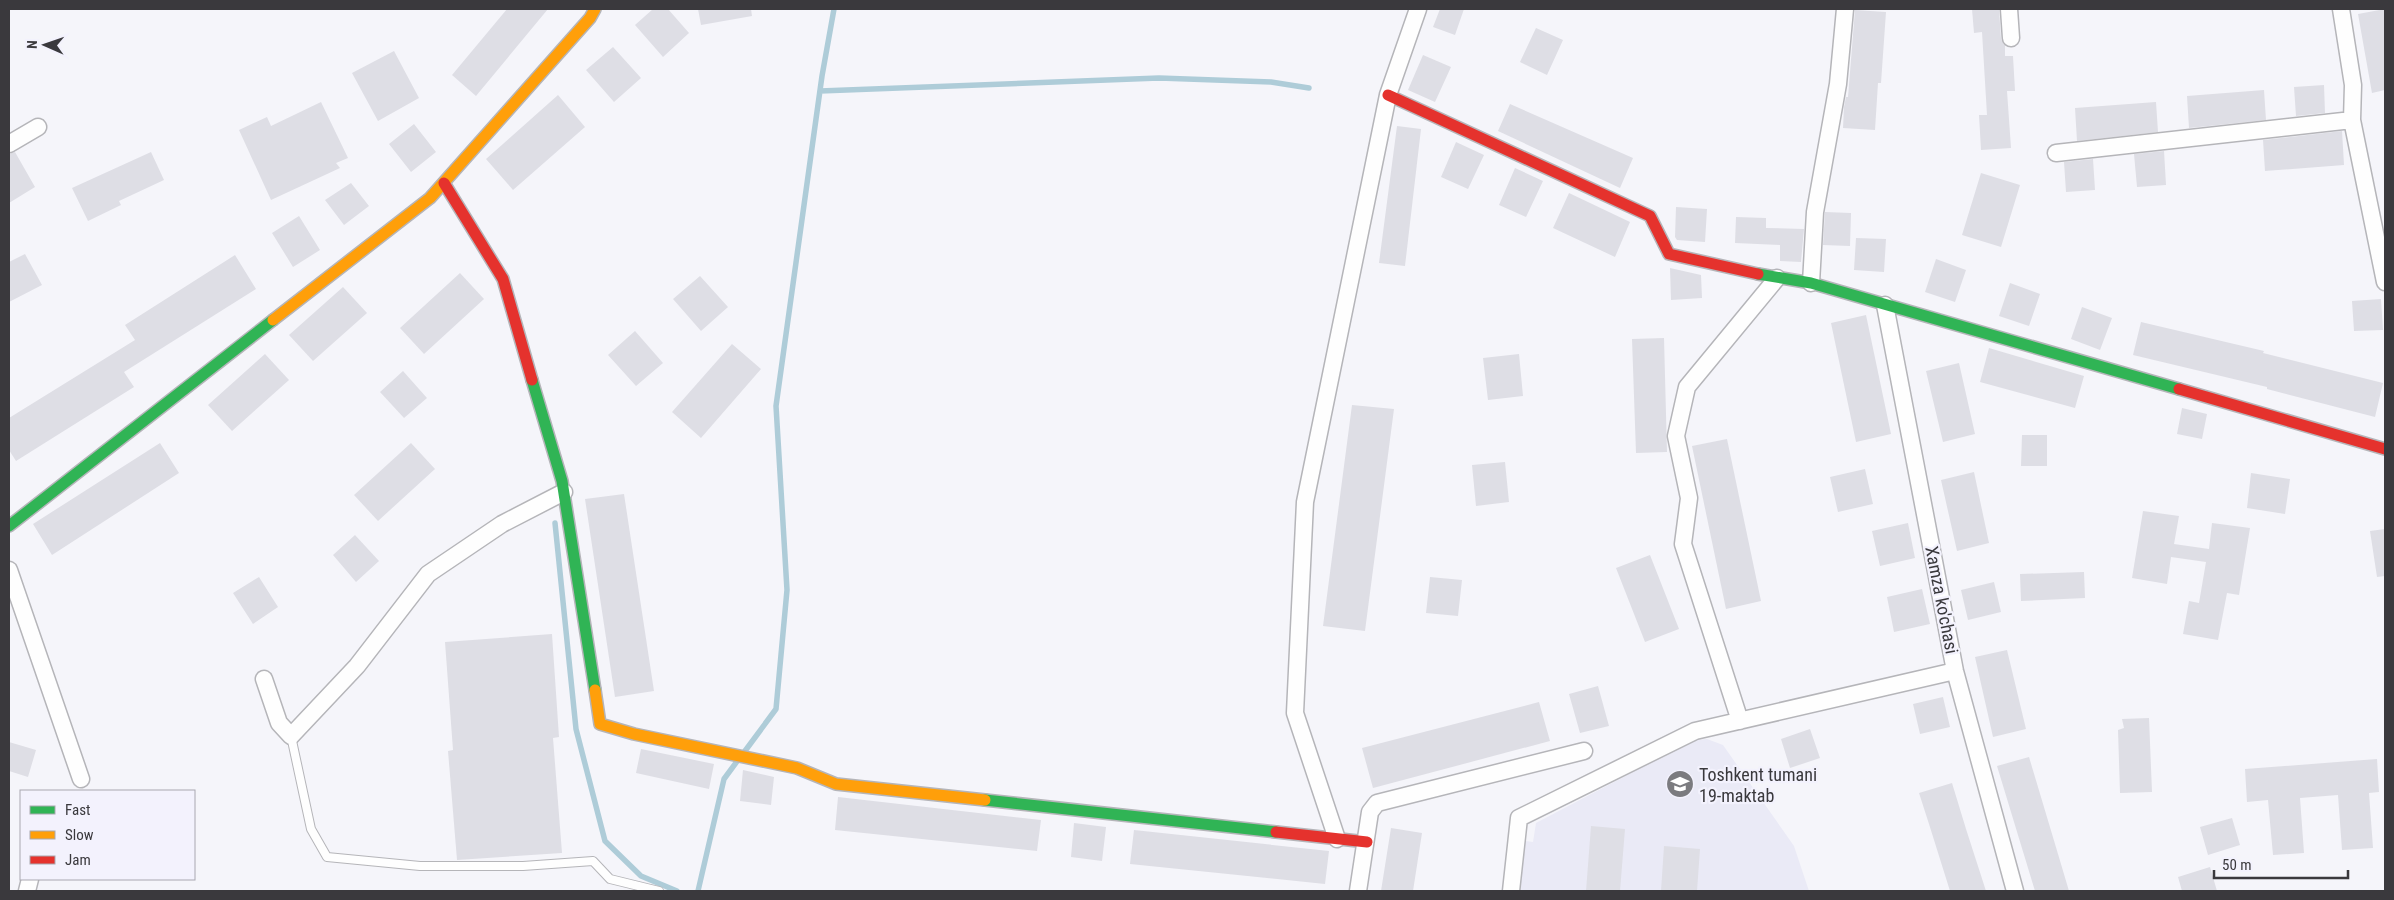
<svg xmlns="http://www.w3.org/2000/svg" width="2394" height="900" font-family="'Roboto Condensed',sans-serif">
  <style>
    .built { fill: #eaeaf6 }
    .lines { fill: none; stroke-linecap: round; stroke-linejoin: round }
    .stream { stroke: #aeccd8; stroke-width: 5.5 }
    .building { fill: #dedee5 }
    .lane-casing { stroke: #b5b5b9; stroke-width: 10 }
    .street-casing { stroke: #b5b5b9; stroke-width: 19 }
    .fast-casing { stroke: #b5b5b9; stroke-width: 14 }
    .slow-casing { stroke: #b5b5b9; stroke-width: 14 }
    .jam-casing { stroke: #b5b5b9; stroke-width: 14 }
    .lane { stroke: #fefefe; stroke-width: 8 }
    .street { stroke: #fefefe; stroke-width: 16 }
    .fast { stroke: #30b455; stroke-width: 11 }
    .slow { stroke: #ff9f0a; stroke-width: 11 }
    .jam { stroke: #e5322d; stroke-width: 11 }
    .labels { text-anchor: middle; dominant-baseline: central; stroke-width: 4.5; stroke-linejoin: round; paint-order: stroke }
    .street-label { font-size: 18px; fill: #3a393d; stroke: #f3f2fd }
    .poi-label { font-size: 18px; fill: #3a393d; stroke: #f3f2fd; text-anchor: start }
  </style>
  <rect width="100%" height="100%" fill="#f5f5fa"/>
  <path class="built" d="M1707 739 1723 745 1794 846 1809 891H1504L1511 839 1533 842 1536 823 1694 740Z"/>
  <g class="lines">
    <path class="stream" d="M820 91 1159 78 1271 82 1309 88
      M555 523 576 729 605 841 641 876 677 891
      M745 751 776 709 787 590 776 406 822 76 834 9
      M698 891 724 779 738 760"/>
  </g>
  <path class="building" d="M507 9H548L476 96 452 75Z
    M653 9H668L689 33 663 57 635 25Z
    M698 9H751L752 16 701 25Z
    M1440 9H1464L1455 35 1433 27Z
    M1972 9H1999L2001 39 2005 45V56H2013L2015 91H2007L2011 148 1981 150 1979 115H1987L1982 32 1974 33Z
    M2385 9V90L2372 93 2358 14Z
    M1855 10 1886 12 1881 83H1878L1875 130 1843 128 1844 107 1846 97H1848Z
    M1536 28 1563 40 1547 75 1520 62Z
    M613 47 641 78 614 102 586 70Z
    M394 51 419 98 378 121 352 73Z
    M1423 55 1451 67 1435 102 1408 90Z
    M2324 85 2325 113 2296 116 2294 87Z
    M2264 90 2266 120 2189 128 2187 96Z
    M558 95 585 127 513 190 486 159Z
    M321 102 348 158 336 163 340 168 271 200 239 130 267 117 271 126Z
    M2156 102 2158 132 2077 141 2075 108Z
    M1510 104 1633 158 1620 188 1498 131Z
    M414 124 436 152 411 172 389 144Z
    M1397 126 1421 129 1405 266 1379 263Z
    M2342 131 2344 165 2265 171 2263 140Z
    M1456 142 1484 155 1468 189 1441 177Z
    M2164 151 2166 185 2137 187 2134 154Z
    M15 152 35 187 9 203V154Z
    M151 152 164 180 119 201 121 205 88 221 72 188Z
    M2093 159 2095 190 2066 192 2064 162Z
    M1515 168 1543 181 1526 217 1499 205Z
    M1981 173 2020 185 2001 247 1962 235Z
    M351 183 369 206 344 225 325 200Z
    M1569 193 1630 222 1615 257 1553 228Z
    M1676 207 1707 209 1705 242 1677 240 1675 237Z
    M1825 212 1851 213 1850 246 1823 245Z
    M299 216 320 250 293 267 272 233Z
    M1736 217 1766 218V228L1804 229 1801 262 1780 261V245L1735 243Z
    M1856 238 1886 239 1884 272 1854 270Z
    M25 254 42 285 9 302V262Z
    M235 255 256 289 124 372 134 387 16 461 9 450V418L135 340 125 325Z
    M1936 259 1966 270 1955 302 1925 292Z
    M1670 268 1701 275 1702 298 1671 300Z
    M460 273 484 299 424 354 400 328Z
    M700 276 728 307 701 331 673 299Z
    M2010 283 2040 294 2029 326 1999 316Z
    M343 287 367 313 313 361 289 335Z
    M2381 299 2383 330 2354 331 2352 301Z
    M2082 307 2112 318 2100 350 2071 339Z
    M1866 315 1891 434 1856 442 1831 323Z
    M2141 322 2264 351 2263 353 2383 383 2375 417 2267 389V387L2133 355Z
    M635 331 663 363 636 386 608 355Z
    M1664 338 1667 452 1636 453 1632 339Z
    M732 344 761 369 701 438 672 412Z
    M1989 348 2084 376 2075 408 1980 382Z
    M265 354 289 380 232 431 208 405Z
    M1519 354 1523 396 1488 400 1483 358Z
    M1959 363 1975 434 1943 442 1926 371Z
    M403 371 427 398 404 418 380 392Z
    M1352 405 1394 409 1365 631 1323 626Z
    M2182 408 2207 414 2202 439 2177 434Z
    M2022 435H2047V466H2021Z
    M1727 439 1761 601 1726 609 1692 446Z
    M160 443 179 473 52 555 33 524Z
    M411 443 435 469 378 521 354 495Z
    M1505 462 1509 502 1476 506 1472 465Z
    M1865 469 1873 504 1838 512 1830 477Z
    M1974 472 1989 543 1957 551 1941 480Z
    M2251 473 2290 479 2285 514 2247 508Z
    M624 494 654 691 615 697 585 499Z
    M2143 511 2179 516 2174 544 2209 549 2212 523 2250 528 2239 595 2227 593 2218 640 2183 634 2189 601 2199 603 2206 562 2171 557 2167 584 2132 578Z
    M1908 523 1915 558 1880 566 1872 531Z
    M2385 529V576L2377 577 2370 531Z
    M355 535 379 561 356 582 333 555Z
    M1650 555 1679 629 1645 642 1616 568Z
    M2084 572 2085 598 2021 601 2020 574Z
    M259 577 278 607 253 624 233 593Z
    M1430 577 1462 580 1458 616 1426 613Z
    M1994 582 2001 612 1968 620 1961 590Z
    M1922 589 1930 624 1894 632 1887 597Z
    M552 634 559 737 553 738 562 853 457 860 448 751 453 750 445 642Z
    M2007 650 2026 729 1993 737 1975 657Z
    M1598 686 1609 726 1580 733 1569 694Z
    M1943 697 1950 727 1920 734 1913 704Z
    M1539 702 1550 741 1373 788 1362 748Z
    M2149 718 2152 792 2120 793 2118 730 2124 728 2122 719Z
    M1810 729 1820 758 1790 768 1781 739Z
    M9 742 36 750 28 777 9 771Z
    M641 749 714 764 709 789 636 773Z
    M2029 757 2058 854 2069 891H2035L1997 766Z
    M2377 759 2379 792 2369 793 2373 848 2342 850 2338 795 2300 798 2304 853 2273 855 2268 800 2247 802 2245 769Z
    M743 770 774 777 771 805 740 801Z
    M1952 783 1966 829 1986 891H1950L1929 824 1919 793Z
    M838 797 1041 820 1037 851 835 830Z
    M2232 818 2240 845 2208 855 2200 827Z
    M1074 823 1106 827 1102 861 1071 857Z
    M1591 826 1625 829 1620 891H1586Z
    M1391 828 1422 833 1413 891H1381Z
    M1134 830 1329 851 1325 884 1130 864Z
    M1664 846 1700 849 1697 891H1661Z
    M2210 867 2217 891H2182L2178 877Z"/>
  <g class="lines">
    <g class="lane-casing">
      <path id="lane" d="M291 736 311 829 327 857 420 866H523L593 861 610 879 659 891"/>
    </g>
    <g class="street-casing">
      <path id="street" d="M2009 9 2011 38
        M2341 9 2353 85 2352 120 2385 282
        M9 144 38 127
        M2056 153 2352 120
        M1811 283 1815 212 1838 84 1845 9
        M1885 305 1955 671 2015 891
        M9 570 81 779
        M264 679 279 723 291 736 357 666 428 574 502 524 564 492
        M1740 721 1683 544 1689 498 1676 436 1687 387 1777 278
        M1337 839 1295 713 1305 502 1388 95 1418 9
        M27 891 30 879
        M1358 891 1370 812 1377 803 1584 751
        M1511 891 1519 818 1695 731 1955 671"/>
    </g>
    <g class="fast-casing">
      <path id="fast" d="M1758 274 1811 283 2179 389
        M532 380 562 481 595 690
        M9 526 273 320
        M985 800 1276 832"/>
    </g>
    <g class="slow-casing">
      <path id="slow" d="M273 320 430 198 590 18 595 9
        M595 690 600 724 634 734 797 768 836 784 985 800"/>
    </g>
    <g class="jam-casing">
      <path id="jam" d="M1388 95 1650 216 1669 254 1758 274
        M444 183 503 279 532 380
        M2179 389 2385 449
        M1276 832 1367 842"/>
    </g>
    <use href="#lane" class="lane"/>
    <use href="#street" class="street"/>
    <use href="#fast" class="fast"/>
    <use href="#slow" class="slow"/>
    <use href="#jam" class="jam"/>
  </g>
  <defs>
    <g id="school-disc" transform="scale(1.4375)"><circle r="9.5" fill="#7b7b7f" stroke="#f3f2fd"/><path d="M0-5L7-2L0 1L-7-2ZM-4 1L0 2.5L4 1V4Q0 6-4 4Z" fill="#fff"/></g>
  </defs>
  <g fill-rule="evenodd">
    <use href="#school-disc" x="1680" y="784"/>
  </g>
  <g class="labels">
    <g class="street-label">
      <text transform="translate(1942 600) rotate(79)">Xamza ko'chasi</text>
    </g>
    <g class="poi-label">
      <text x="1699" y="774">Toshkent tumani<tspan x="1699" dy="21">19-maktab</tspan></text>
    </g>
  </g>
  <rect width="2394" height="900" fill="none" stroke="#3a393d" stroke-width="20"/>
  <rect x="20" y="790" width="175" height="90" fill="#f3f2fd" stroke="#a9a8b0"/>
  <rect x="30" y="806" width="25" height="8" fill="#30b455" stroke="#a9a8b0"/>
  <text x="65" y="815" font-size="15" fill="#3a393d">Fast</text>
  <rect x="30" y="831" width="25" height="8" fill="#ff9f0a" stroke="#a9a8b0"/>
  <text x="65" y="840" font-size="15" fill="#3a393d">Slow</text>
  <rect x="30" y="856" width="25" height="8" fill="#e5322d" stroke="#a9a8b0"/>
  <text x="65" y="865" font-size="15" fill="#3a393d">Jam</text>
  <g transform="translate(45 45) rotate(272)" stroke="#f3f2fd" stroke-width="4" paint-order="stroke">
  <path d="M0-4L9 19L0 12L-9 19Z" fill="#3a393d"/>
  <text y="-8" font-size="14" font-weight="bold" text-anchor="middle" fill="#3a393d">N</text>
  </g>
  <path d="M2214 870v8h134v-8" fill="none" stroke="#3a393d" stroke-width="2.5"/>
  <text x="2222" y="870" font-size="15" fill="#3a393d" stroke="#f3f2fd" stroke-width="4" paint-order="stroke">50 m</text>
</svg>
